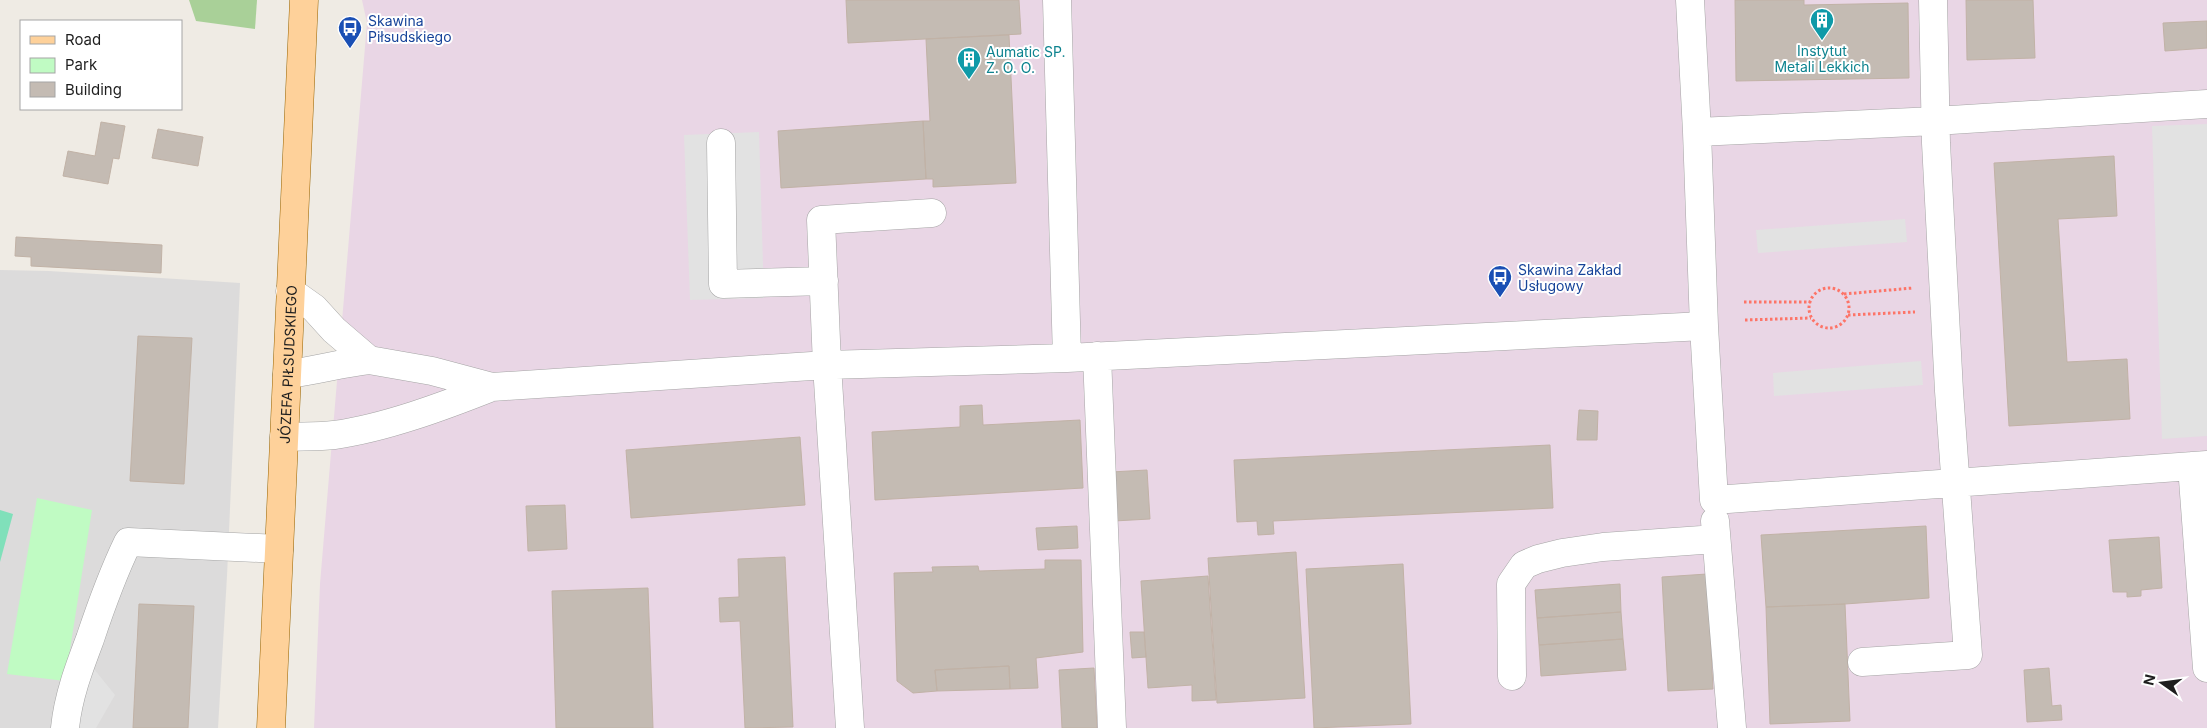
<svg xmlns="http://www.w3.org/2000/svg" width="2207" height="728" font-family="Inter,sans-serif">
  <style>
    .residential { fill: #dcdbdb }
    .industrial { fill: #e9d6e5 }
    .forest { fill: #a9d098 }
    .park { fill: #c0fbc3 }
    .pitch { fill: #80e0ba }
    .parking { fill: #e2e2e2 }
    .building { fill: #c4bbb3; stroke: #c1b2a6 }
    .lines { fill: none; stroke-linecap: round; stroke-linejoin: round }
    .minor-casing { stroke: #a5a5a5; stroke-width: 29 }
    .major-casing { stroke: #986400; stroke-width: 29 }
    .path { stroke: #fd7467; stroke-width: 3; stroke-dasharray: 2.5 2.5; stroke-linecap: butt }
    .minor { stroke: #fff; stroke-width: 28 }
    .major { stroke: #fed19a; stroke-width: 28 }
    .labels { text-anchor: middle; dominant-baseline: central; stroke-width: 4; stroke-linejoin: round; paint-order: stroke }
    .transit-label { font-size: 14px; fill: #164399; stroke: #fff; text-anchor: start }
    .culture-label { font-size: 14px; fill: #0d838f; stroke: #fff }
    .street-label { font-size: 14px; fill: #1e1e1e; stroke: #fff }
  </style>
  <rect width="100%" height="100%" fill="#efebe4"/>
  <path class="residential" d="M0 270 49 271 240 283 227 576 218 728H0Z"/>
  <path class="industrial" d="M362 0H2207V728H314L320 584 367 23Z"/>
  <path class="forest" d="M189 0H257L255 29 196 21Z"/>
  <path class="park" d="M37 498 92 510 65 681 7 674Z"/>
  <path class="pitch" d="M0 510 13 514 0 562Z"/>
  <path class="parking" d="M2207 124V436L2162 439 2152 126Z
    M759 132 764 298 690 300 684 135Z
    M1905 219 1907 242 1758 253 1756 230Z
    M1921 361 1923 385 1774 396 1773 373Z
    M94 669 115 695 96 728H75L80 698Z"/>
  <path class="building" d="M846 0H1019L1021 34 848 43Z
    M1735 0H1804V5L1908 3 1909 78 1736 81Z
    M1966 0H2033L2035 58 1967 60Z
    M2207 21V48L2165 51 2163 23Z
    M1009 35 1016 183 933 187V179H926L923 121H930L926 39Z
    M923 121 926 179 781 188 778 131Z
    M101 122 125 126 119 159 113 158 108 184 63 176 68 151 95 156Z
    M158 129 203 137 198 166 152 158Z
    M2114 156 2117 216 2058 219 2067 362 2127 359 2130 419 2009 426 1994 163Z
    M16 237 162 245 161 273 31 266V257L15 256Z
    M138 336 192 338 184 484 130 481Z
    M982 405 983 425 1080 420 1083 488 875 500 872 432 960 427V406Z
    M1579 410 1598 411 1597 440H1577Z
    M800 437 805 505 631 518 626 450Z
    M1550 445 1553 508 1273 521 1274 534 1258 535 1257 521 1237 522 1234 460Z
    M1147 470 1150 519 1114 521 1111 472Z
    M565 505 567 549 528 551 526 506Z
    M1077 526 1078 548 1038 550 1036 528Z
    M1926 526 1929 598 1845 604 1766 607 1761 535Z
    M2159 537 2162 588 2141 590V596L2127 597V592H2113L2109 540Z
    M1296 552 1305 698 1217 703 1208 558Z
    M785 557 793 727 745 728 740 621 720 622 719 598 739 597 738 559Z
    M1045 560H1081L1083 652 1036 658 1038 688 1010 689 1009 666 935 670 937 691 913 693 897 681 894 573 933 572 932 567 978 566 979 571 1045 569Z
    M1403 564 1411 724 1314 728 1306 569Z
    M1707 574 1713 689 1668 691 1662 577Z
    M1208 576 1216 700 1192 701V685L1148 688 1141 581Z
    M1620 584 1621 612 1537 618 1535 590Z
    M648 588 653 728H556L552 591Z
    M139 604 194 606 188 728H133Z
    M1845 604 1850 721 1770 724 1766 607Z
    M1621 612 1623 639 1539 645 1537 618Z
    M1130 632H1144L1146 657 1132 658Z
    M1623 639 1626 670 1541 676 1539 645Z
    M1009 666 1010 689 937 691 935 670Z
    M1094 668 1097 728H1062L1059 670Z
    M2049 668 2052 706 2061 705 2062 720 2027 722 2024 670Z"/>
  <g class="lines">
    <g class="minor-casing">
      <path id="minor" d="M1057 0 1067 358
        M1690 0 1697 132
        M2207 104 1935 121 1697 132 1704 326 1714 500 2207 465
        M721 143 723 284 824 281
        M290 291 314 308 334 330 369 360 432 371 492 387
        M1097 356 1112 728
        M287 374C315 371 341 363 369 360
        M284 437C300 436 318 437 334 435 385 428 444 406 492 387L827 365 1067 358 1704 326
        M2192 466 2207 668
        M1715 521 1732 728
        M1862 662 1968 655 1949 391 1936 143 1933 0
        M1512 676 1511 584 1524 565 1538 559 1562 553 1603 547 1716 539
        M65 728C68 697 79 668 90 639 101 606 113 573 128 542L279 549
        M850 728 827 365 821 220 932 213"/>
    </g>
    <g class="major-casing">
      <g id="major">
        <path id="s1" d="M271 728 304 0"/>
      </g>
    </g>
    <path class="path" d="M1809 308a20 20 0 1 1 40 0a20 20 0 1 1-40 0Z
      M1844 294 1913 288
      M1744 302H1810
      M1848 315 1915 312
      M1745 320 1811 318"/>
    <use href="#minor" class="minor"/>
    <use href="#major" class="major"/>
  </g>
  <defs>
    <g id="building-pin" transform="scale(1.25)"><path d="M0 17L-7.5 6A9.5 9.5 0 1 1 7.5 6Z" fill="#0f9aa8" stroke="#fff"/><path d="M-4-6H4V6H1V3H-1V6H-4ZM-2.5-4.3h1.7v1.8h-1.7ZM.8-4.3h1.7v1.8H.8ZM-2.5-1h1.7V.8h-1.7ZM.8-1h1.7V.8H.8Z" fill="#fff"/></g>
    <g id="bus-pin" transform="scale(1.25)"><path d="M0 17L-7.5 6A9.5 9.5 0 1 1 7.5 6Z" fill="#1a4fb4" stroke="#fff"/><path d="M-5-6H5V4H4V6H2V4H-2V6H-4V4H-5ZM-3.5-4V0h7V-4ZM-3.5 1.2v1.5H-2V1.2ZM2 1.2v1.5H3.5V1.2Z" fill="#fff"/></g>
  </defs>
  <g fill-rule="evenodd">
    <use href="#building-pin" x="1822" y="20"/>
    <use href="#bus-pin" x="350" y="28"/>
    <use href="#building-pin" x="969" y="59"/>
    <use href="#bus-pin" x="1500" y="277"/>
  </g>
  <g class="labels">
    <g class="transit-label">
      <text x="368" y="20">Skawina<tspan x="368" dy="16">Piłsudskiego</tspan></text>
      <text x="1518" y="269">Skawina Zakład<tspan x="1518" dy="16">Usługowy</tspan></text>
    </g>
    <g class="culture-label">
      <text x="1822" y="50">Instytut<tspan x="1822" dy="16">Metali Lekkich</tspan></text>
      <text x="986" y="51" text-anchor="start">Aumatic SP.<tspan x="986" dy="16">Z. O. O.</tspan></text>
    </g>
    <g class="street-label">
      <text stroke="none"><textPath href="#s1" startOffset="364">JÓZEFA PIŁSUDSKIEGO</textPath></text>
    </g>
  </g>
  <rect x="20" y="20" width="162" height="90" fill="#ffffff" stroke="#a5a5a5"/>
  <rect x="30" y="36" width="25" height="8" fill="#fed19a" stroke="#a5a5a5"/>
  <text x="65" y="45" font-size="15" fill="#1e1e1e">Road</text>
  <rect x="30" y="58" width="25" height="15" fill="#c0fbc3" stroke="#a5a5a5"/>
  <text x="65" y="70" font-size="15" fill="#1e1e1e">Park</text>
  <rect x="30" y="82" width="25" height="15" fill="#c4bbb3" stroke="#a5a5a5"/>
  <text x="65" y="95" font-size="15" fill="#1e1e1e">Building</text>
  <g transform="translate(2162 683) rotate(284)" stroke="#ffffff" stroke-width="4" paint-order="stroke">
  <path d="M0-4L9 19L0 12L-9 19Z" fill="#1e1e1e"/>
  <text y="-8" font-size="14" font-weight="bold" text-anchor="middle" fill="#1e1e1e">N</text>
  </g>
</svg>
